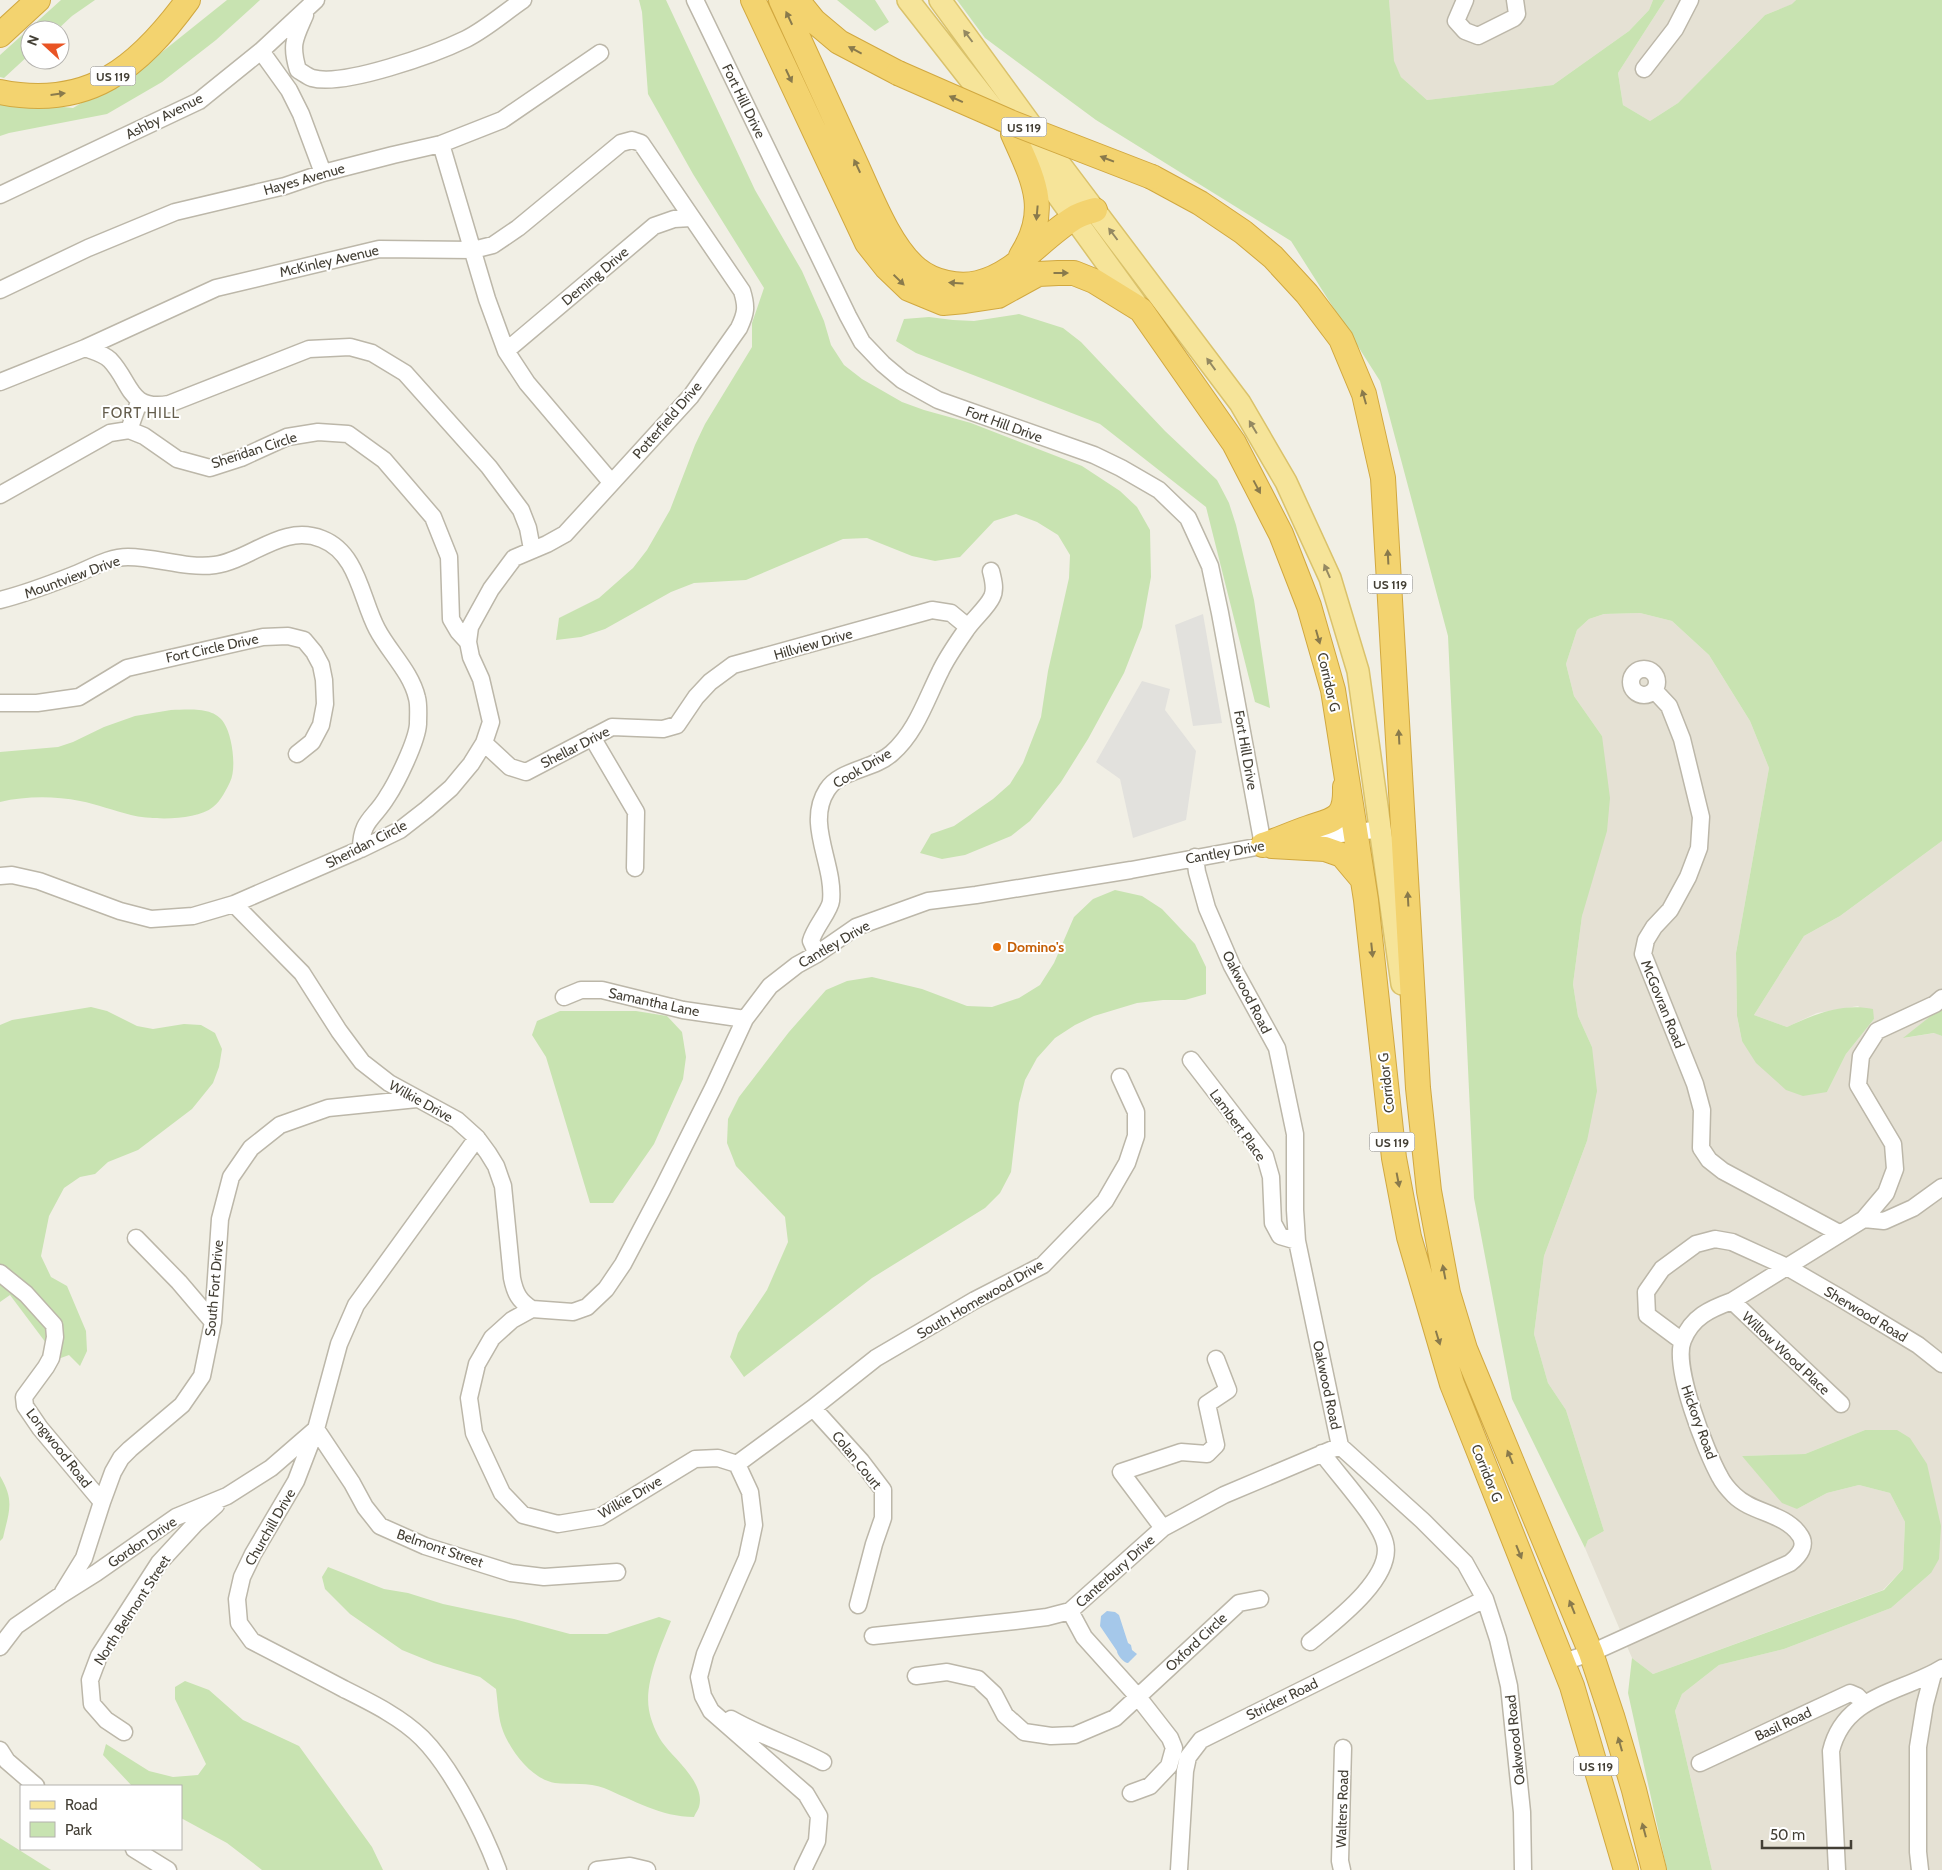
<svg xmlns="http://www.w3.org/2000/svg" width="1942" height="1870" font-family="Cabin,sans-serif">
  <style>
    .residential { fill: #e5e1d4 }
    .green { fill: #c8e3b1 }
    .parking { fill: #e2e1dd }
    .water { fill: #a5c8ea }
    .lines { fill: none; stroke-linecap: round; stroke-linejoin: round }
    .minor-casing { stroke: #bcb7a9; stroke-width: 19 }
    .major-casing { stroke: #dac26b; stroke-width: 24 }
    .highway-casing { stroke: #d1a840; stroke-width: 26 }
    .minor { stroke: #fff; stroke-width: 16 }
    .major { stroke: #f6e499; stroke-width: 21 }
    .highway { stroke: #f3d36f; stroke-width: 24 }
    .highway-bridge-casing { stroke: #d1a840; stroke-width: 26; stroke-linecap: butt }
    .highway-bridge { stroke: #f3d36f; stroke-width: 24 }
    .oneway { fill: #897a4c }
    .oneway2 { fill: #948962 }
    .food-dot { fill: #e8710a; stroke: #fff; stroke-width: 2 }
    .labels { text-anchor: middle; dominant-baseline: central; stroke-width: 4; stroke-linejoin: round; paint-order: stroke }
    .shield { fill: #fff; stroke: #7b7972; stroke-width: 1 }
    .shield-label { font-size: 12px; font-weight: bold; fill: #433f35 }
    .street-label { font-size: 14px; fill: #433f35; stroke: #fff }
    .food-label { font-size: 14px; font-weight: bold; fill: #c56008; stroke: #fff; text-anchor: start }
    .neighbourhood-label { font-size: 15px; letter-spacing: 1px; fill: #655e4d; stroke: #fff }
  </style>
  <rect width="100%" height="100%" fill="#f1efe5"/>
  <path class="residential" d="M1389 0H1653L1649 10 1629 31 1553 85 1427 100 1401 77 1393 61Z
    M1665 0H1796L1793 4 1765 15 1678 103 1650 121 1623 105 1618 73Z
    M1640 613 1672 621 1709 655 1750 721 1769 768 1736 953 1737 1016 1742 1041 1827 1092 1846 1054 1874 1019 1858 1006 1817 1013 1787 1027 1754 1015 1804 936 1840 916 1942 841V1007L1904 1038 1935 1033 1942 1036V1870H1712L1675 1711 1682 1694 1719 1665 1784 1649 1891 1608 1931 1573 1865 1430 1805 1454 1742 1456 1797 1509 1827 1493 1859 1485 1890 1493 1905 1522 1903 1569 1883 1590 1653 1674 1632 1658 1585 1548 1588 1540 1604 1531 1566 1410 1548 1383 1534 1334 1544 1256 1587 1141 1592 1047 1578 1016 1573 984 1582 916 1602 736 1574 696 1566 664 1577 630 1589 619 1604 614Z"/>
  <path class="green" d="M61 0H95L72 16 57 30H30V54L4 78 0 77V55Z
    M227 0H260L216 40 162 82 107 114 9 133 0 136V100L73 108 147 64Z
    M639 0H666L755 190 802 271 824 321 831 345 844 365 862 379 902 402 924 410 971 423 1082 466 1120 491 1137 507 1150 530 1151 577 1142 627 1124 673 1088 739 1061 782 1030 821 1011 836 965 855 942 859 920 853 931 834 954 826 993 799 1010 784 1023 763 1041 717 1048 671 1069 578 1070 555 1058 535 1037 522 1016 514 994 521 960 557 935 561 912 556 867 538 843 539 746 580 694 583 671 592 605 629 581 637 556 640 559 618 599 598 633 568 647 550 670 510 695 445 705 424 752 347V323L764 288 693 174 648 94 642 12Z
    M837 0H875L889 22 875 31Z
    M957 0H1389L1394 61 1401 77 1427 100 1553 85 1629 31 1649 10 1653 0H1665L1618 73 1623 105 1650 121 1678 103 1765 15 1792 4 1796 0H1942V841L1840 916 1804 936 1754 1015 1787 1027C1815 1014 1842 1003 1873 1009L1874 1019 1846 1054 1827 1092 1803 1096 1786 1090 1756 1063 1742 1041 1737 1016 1736 953 1769 768 1750 721 1709 655 1672 621 1640 613 1604 614 1589 619 1577 630 1566 664 1574 696 1602 736 1610 798 1607 831 1582 916 1573 984 1578 1016 1592 1047 1597 1091 1587 1141 1544 1256 1534 1334 1548 1383 1566 1410 1604 1531 1588 1540 1585 1548 1512 1399 1474 1198 1448 636 1380 381 1291 241 1096 120 985 38Z
    M1019 314 1063 328 1081 342 1165 431 1217 480 1229 503 1236 525 1254 600 1270 708 1255 702 1206 507 1100 424 916 353 896 341 904 319 929 317 953 320 974 321Z
    M171 710C187 710 214 706 224 723 232 735 237 768 230 782 226 790 221 801 213 807 196 821 152 820 131 815 114 811 97 804 80 801 54 796 26 796 0 802V752L58 747 73 742 104 727 135 716Z
    M1115 890 1142 896 1162 909 1195 944 1206 967V994L1185 1000H1163L1137 1003 1094 1016 1075 1025 1055 1038 1037 1058 1025 1080 1019 1103 1011 1172 1000 1193 985 1208 872 1278 744 1377 730 1357 738 1333 767 1290 788 1242 785 1217 736 1166 727 1143 728 1119 739 1097 789 1032 826 990 847 981 872 977 922 989 967 1006 992 1007 1019 998 1040 985 1054 963 1074 917 1093 899Z
    M91 1007 107 1011 137 1026 153 1029 184 1024 201 1025 215 1033 222 1049 219 1067 213 1083 192 1109 138 1150 108 1162 95 1174 80 1177 64 1188 49 1216 41 1256 51 1277 67 1286 86 1331 87 1351 80 1366 69 1355 58 1359 10 1295 0 1302V1025L12 1020Z
    M1942 1007V1036L1934 1033 1903 1038Z
    M560 1011H636L667 1016 682 1032 686 1057 683 1079 654 1144 613 1203H590L546 1057 532 1035 537 1021Z
    M1865 1430H1897L1910 1438 1927 1464 1941 1526 1939 1559 1931 1573 1891 1608 1784 1649 1719 1665 1682 1694 1675 1711 1712 1870H1667L1628 1693 1632 1658 1653 1674 1884 1590 1903 1569 1905 1522 1890 1493 1859 1485 1827 1493 1797 1509 1782 1503 1742 1456 1805 1454Z
    M0 1476C15 1501 9 1511 3 1538L0 1541Z
    M328 1567 384 1589 408 1593 443 1604 514 1619 570 1634H607L659 1617 671 1621C661 1646 644 1683 649 1710 651 1721 656 1733 662 1742 674 1759 706 1783 699 1807 698 1810 695 1814 694 1817 661 1817 633 1800 604 1788 589 1782 570 1785 555 1783 531 1779 511 1751 503 1731 498 1718 498 1703 496 1689L480 1677 434 1663 402 1650 350 1614 325 1589 322 1577Z
    M185 1681 209 1690 243 1720 299 1746 372 1847 383 1870H262L227 1843 181 1818V1786H132L103 1755 106 1744 149 1771 173 1777 198 1775 206 1764 175 1699V1687Z
    M0 1838 51 1870H0Z"/>
  <path class="parking" d="M1203 614 1222 723 1193 726 1175 625Z
    M1142 681 1170 689 1165 710 1196 751 1186 820 1133 838 1120 779 1096 762Z"/>
  <path class="water" d="M1107 1611 1115 1612 1119 1615 1128 1643 1131 1645 1132 1650 1137 1654 1128 1663C1124 1663 1117 1655 1117 1651L1100 1626 1101 1616Z"/>
  <g class="lines">
    <g class="minor-casing">
      <path id="minor" d="M695 0 848 316 862 342 883 364 902 380 938 400 1094 455 1121 468 1159 490 1188 518 1210 566 1220 613 1263 845
        M1465 0 1456 21 1465 31 1478 36 1514 18 1517 14 1515 0
        M305 15C295 38 290 44 298 70 302 72 307 76 312 78 344 87 435 54 466 39 486 29 504 13 523 0
        M261 51 289 90 301 114 323 173
        M1644 69 1675 29 1690 0
        M441 144 487 299 506 351 527 383 611 482
        M0 195 199 101 261 51 316 0
        M0 290 88 248 175 212 285 186 323 173 393 155 441 144 502 120 600 53
        M85 348C93 351 104 354 110 360 132 383 128 411 169 404L309 349 350 347 372 353 405 373 489 467 521 510 528 528 532 549
        M506 351 654 226 674 219 691 218
        M0 382 85 348 216 288 379 249 473 250 493 245 518 228 621 143 632 140 641 143 742 291C747 307 746 313 739 328L691 396 565 534 547 544 514 558 491 589 470 627 468 642
        M129 430 139 402
        M0 495 110 433 129 430 144 436 177 459 210 468 241 458 287 437 318 432 348 434 384 460 433 517 449 557 451 619 458 631 468 642 471 657 481 679 491 722 484 743 471 764 451 788 427 809 400 830 361 849 234 904 193 916 151 919 120 911 39 881 12 875 0 876
        M0 600C24 594 48 585 71 576 90 569 108 557 128 557 157 557 186 569 215 565 251 560 283 523 322 539 358 553 361 599 377 629 389 652 411 672 417 698 419 705 418 716 418 724 417 741 397 782 387 797 374 819 361 820 361 849
        M1631 682a13 13 0 1 1 26 0a13 13 0 1 1-26 0Z
        M1654 690 1669 706 1682 739 1701 817 1699 848 1688 877 1670 910 1654 927 1646 940 1643 954 1695 1084 1702 1110 1701 1148 1709 1160 1723 1171 1839 1233
        M0 703H37L79 697 127 668 263 637 288 636 304 640 314 652 321 665 324 680 325 704 321 725 312 742 297 754
        M592 737 636 812 635 868
        M484 743 510 767 526 772 612 727 663 729 677 725 696 697 710 682 733 665 932 610 951 613 968 627
        M1299 839 1382 829
        M1195 857 1197 872 1207 908 1232 966 1277 1048 1295 1134V1210L1297 1241 1340 1446 1423 1521 1465 1563 1485 1599 1498 1639 1509 1686 1522 1812 1523 1870
        M234 904 302 973 339 1031 362 1062 389 1083 457 1120 477 1138 488 1153 496 1166 503 1186 512 1278C515 1293 519 1301 532 1309
        M817 954 811 941C814 928 830 911 831 901 835 864 805 824 827 790 840 769 874 770 892 753 916 732 926 700 940 672 947 657 957 643 966 630 973 619 987 608 992 597 996 589 993 579 991 571
        M564 997 581 990H602L683 1010 745 1019
        M1191 1060 1265 1156 1271 1177 1273 1223 1280 1236 1297 1241
        M477 1138 356 1305 339 1344 316 1429 296 1481 253 1554 242 1577 237 1599 239 1623 252 1641C283 1657 314 1673 344 1689 370 1702 401 1717 422 1738 452 1768 483 1830 498 1870
        M1864 1219 1884 1221 1913 1208 1942 1187
        M136 1238 179 1282 213 1322
        M0 1273 26 1294 54 1325 55 1337 51 1358 46 1367 24 1397 25 1406 40 1428 102 1502
        M1732 1301 1841 1404
        M532 1309 573 1312 587 1307 606 1289 623 1264 662 1190 713 1088 745 1019 770 986 797 965 817 954 856 927 928 901 976 895 1131 870 1272 844
        M532 1309 512 1320 492 1338 477 1364 469 1398 474 1433 502 1493 523 1515 558 1524 600 1517 695 1459 718 1458 737 1464 750 1492 754 1525 747 1558 705 1654 699 1677 703 1696 711 1711 806 1794 819 1816 817 1841 803 1870
        M1682 1341 1647 1315 1646 1292 1662 1269 1696 1244 1715 1239 1732 1242 1787 1267 1837 1296 1918 1345 1942 1364
        M813 1408 861 1461 883 1490V1518L874 1544 858 1605
        M737 1464 813 1408 876 1358 975 1300 1043 1265 1105 1201 1127 1163 1136 1136V1112L1120 1077
        M1163 1528 1121 1472 1181 1452 1207 1454 1216 1445 1207 1404 1228 1390 1216 1359
        M63 1592 84 1558 102 1502 113 1472 121 1458 130 1449 182 1405 202 1376 213 1322 220 1219 231 1177 251 1148 280 1125 328 1108 417 1099
        M1070 1611 1084 1637 1138 1697 1170 1738 1174 1748 1169 1766 1150 1786 1131 1793
        M873 1636 1015 1621 1047 1617 1070 1611 1163 1528 1224 1495 1340 1446
        M1310 1642C1333 1623 1394 1578 1385 1543 1379 1519 1338 1475 1322 1453
        M0 1647 16 1626 61 1595 96 1573 176 1517 227 1496 271 1468 316 1429 352 1483 365 1507 380 1526 425 1546 511 1573 544 1577 617 1572
        M1563 1662 1591 1653 1790 1563C1799 1556 1808 1545 1799 1534 1784 1513 1752 1513 1734 1495 1729 1490 1723 1483 1720 1477 1706 1452 1672 1366 1683 1340 1692 1317 1710 1309 1732 1301L1864 1219 1886 1193 1895 1169 1893 1144 1858 1085 1861 1056 1877 1031 1935 1004 1942 998
        M916 1676 947 1672 978 1679 994 1694 1005 1715 1024 1732 1051 1736 1075 1735 1115 1718 1239 1603 1260 1599
        M731 1719C761 1736 793 1746 823 1762
        M124 1732 106 1720 92 1704 90 1680 99 1656 159 1563 195 1524 216 1505
        M0 1750 7 1761 36 1786
        M1700 1763 1850 1693 1857 1696 1864 1703
        M134 1849 168 1870
        M597 1870 630 1866 647 1870
        M1179 1870 1185 1771 1188 1757 1201 1740 1485 1599
        M1342 1870 1340 1861 1343 1748
        M1837 1870 1831 1751C1844 1695 1901 1693 1942 1668
        M1920 1870 1918 1852V1747L1925 1704 1933 1674"/>
    </g>
    <g class="major-casing">
      <path id="major" d="M908 0 1002 120
        M940 0 1047 147 1240 403 1286 482 1330 578 1358 671 1402 984
        M1025 150 1139 308"/>
    </g>
    <g class="highway-casing">
      <path id="highway" d="M753 0 867 243 886 267 909 289 943 303 965 301 998 296 1038 274 1058 273H1074L1094 281 1141 310 1234 443 1281 534 1309 606 1333 690 1366 900 1394 1158 1409 1237 1452 1384 1572 1686 1626 1870
        M781 0C806 54 830 108 855 162 870 194 889 246 917 269 933 282 958 288 978 283 1016 274 1041 238 1074 218 1080 214 1088 212 1095 210
        M797 0 814 21 839 42 898 73
        M0 35 38 0
        M0 92C89 110 139 67 188 0
        M1013 134C1033 179 1051 210 1021 256
        M1152 177 1200 203 1243 232 1273 257 1307 294 1341 339 1364 394 1383 478 1418 1088 1429 1191 1448 1293 1465 1349 1591 1653 1612 1716 1634 1790 1654 1870
        M1263 845C1278 840 1293 833 1308 828 1334 819 1346 820 1345 787
        M1272 846 1325 849 1342 855 1363 880"/>
    </g>
    <use href="#minor" class="minor"/>
    <use href="#major" class="major"/>
    <use href="#highway" class="highway"/>
    <g class="highway-bridge-casing">
      <path id="highway-bridge" d="M898 73 1010 122 1152 177"/>
    </g>
    <use href="#highway-bridge" class="highway-bridge"/>
  </g>
  <defs><path id="oneway-solid" d="M-6-.8H1V-3.2L6.5 0L1 3.2V.8H-6Z" transform="scale(1.25)"/></defs>
  <g class="oneway">
    <use href="#oneway-solid" transform="translate(789 18) rotate(-115)"/>
    <use href="#oneway-solid" transform="translate(855 50) rotate(-152)"/>
    <use href="#oneway-solid" transform="translate(789 76) rotate(65)"/>
    <use href="#oneway-solid" transform="translate(58 94) rotate(-7)"/>
    <use href="#oneway-solid" transform="translate(956 99) rotate(-156)"/>
    <use href="#oneway-solid" transform="translate(1107 159) rotate(-159)"/>
    <use href="#oneway-solid" transform="translate(857 166) rotate(-115)"/>
    <use href="#oneway-solid" transform="translate(1037 213) rotate(95)"/>
    <use href="#oneway-solid" transform="translate(1061 273)"/>
    <use href="#oneway-solid" transform="translate(899 280) rotate(44)"/>
    <use href="#oneway-solid" transform="translate(956 283) rotate(-176)"/>
    <use href="#oneway-solid" transform="translate(1364 397) rotate(-106)"/>
    <use href="#oneway-solid" transform="translate(1257 487) rotate(62)"/>
    <use href="#oneway-solid" transform="translate(1388 557) rotate(-93)"/>
    <use href="#oneway-solid" transform="translate(1318 637) rotate(74)"/>
    <use href="#oneway-solid" transform="translate(1399 737) rotate(-93)"/>
    <use href="#oneway-solid" transform="translate(1408 899) rotate(-93)"/>
    <use href="#oneway-solid" transform="translate(1372 950) rotate(84)"/>
    <use href="#oneway-solid" transform="translate(1398 1180) rotate(79)"/>
    <use href="#oneway-solid" transform="translate(1444 1272) rotate(-101)"/>
    <use href="#oneway-solid" transform="translate(1438 1338) rotate(73)"/>
    <use href="#oneway-solid" transform="translate(1510 1457) rotate(-112)"/>
    <use href="#oneway-solid" transform="translate(1519 1552) rotate(68)"/>
    <use href="#oneway-solid" transform="translate(1572 1607) rotate(-112)"/>
    <use href="#oneway-solid" transform="translate(1620 1744) rotate(-106)"/>
    <use href="#oneway-solid" transform="translate(1644 1830) rotate(-105)"/>
  </g>
  <g class="oneway2">
    <use href="#oneway-solid" transform="translate(968 36) rotate(-127)"/>
    <use href="#oneway-solid" transform="translate(1113 234) rotate(-127)"/>
    <use href="#oneway-solid" transform="translate(1211 364) rotate(-126)"/>
    <use href="#oneway-solid" transform="translate(1253 427) rotate(-121)"/>
    <use href="#oneway-solid" transform="translate(1327 571) rotate(-114)"/>
  </g>
  <circle class="food-dot" cx="997" cy="947" r="5"/>
  <g class="labels">
    <g class="shield">
      <rect x="90.5" y="66.5" width="45" height="19" rx="4"/>
      <rect x="1001.5" y="117.5" width="45" height="19" rx="4"/>
      <rect x="1367.5" y="574.5" width="45" height="19" rx="4"/>
      <rect x="1369.5" y="1132.5" width="45" height="19" rx="4"/>
      <rect x="1573.5" y="1756.5" width="45" height="19" rx="4"/>
    </g>
    <g class="shield-label">
      <text x="113" y="76">US 119</text>
      <text x="1024" y="127">US 119</text>
      <text x="1390" y="584">US 119</text>
      <text x="1392" y="1142">US 119</text>
      <text x="1596" y="1766">US 119</text>
    </g>
    <g class="street-label">
      <text transform="translate(744 101) rotate(64)">Fort Hill Drive</text>
      <text transform="translate(164 116) rotate(-27)">Ashby Avenue</text>
      <text transform="translate(304 179) rotate(-16)">Hayes Avenue</text>
      <text transform="translate(329 261) rotate(-13)">McKinley Avenue</text>
      <text transform="translate(595 276) rotate(-40)">Deming Drive</text>
      <text transform="translate(667 420) rotate(-49)">Potterfield Drive</text>
      <text transform="translate(1004 424) rotate(20)">Fort Hill Drive</text>
      <text transform="translate(254 450) rotate(-18)">Sheridan Circle</text>
      <text transform="translate(72 577) rotate(-20)">Mountview Drive</text>
      <text transform="translate(813 644) rotate(-16)">Hillview Drive</text>
      <text transform="translate(212 648) rotate(-12)">Fort Circle Drive</text>
      <text transform="translate(1329 682) rotate(77)">Corridor G</text>
      <text transform="translate(575 747) rotate(-27)">Shellar Drive</text>
      <text transform="translate(1246 750) rotate(80)">Fort Hill Drive</text>
      <text transform="translate(862 768) rotate(-30)">Cook Drive</text>
      <text transform="translate(366 844) rotate(-27)">Sheridan Circle</text>
      <text transform="translate(1225 852) rotate(-10)">Cantley Drive</text>
      <text transform="translate(834 944) rotate(-30)">Cantley Drive</text>
      <text transform="translate(1247 992) rotate(63)">Oakwood Road</text>
      <text transform="translate(654 1002) rotate(12)">Samantha Lane</text>
      <text transform="translate(1663 1004) rotate(68)">McGovran Road</text>
      <text transform="translate(1386 1083) rotate(-96)">Corridor G</text>
      <text transform="translate(421 1101) rotate(29)">Wilkie Drive</text>
      <text transform="translate(1238 1125) rotate(54)">Lambert Place</text>
      <text transform="translate(214 1288) rotate(-85)">South Fort Drive</text>
      <text transform="translate(980 1299) rotate(-30)">South Homewood Drive</text>
      <text transform="translate(1866 1314) rotate(31)">Sherwood Road</text>
      <text transform="translate(1786 1353) rotate(43)">Willow Wood Place</text>
      <text transform="translate(1327 1385) rotate(78)">Oakwood Road</text>
      <text transform="translate(1699 1422) rotate(70)">Hickory Road</text>
      <text transform="translate(59 1448) rotate(52)">Longwood Road</text>
      <text transform="translate(857 1460) rotate(51)">Colan Court</text>
      <text transform="translate(1487 1473) rotate(68)">Corridor G</text>
      <text transform="translate(630 1497) rotate(-30)">Wilkie Drive</text>
      <text transform="translate(270 1527) rotate(-60)">Churchill Drive</text>
      <text transform="translate(142 1542) rotate(-34)">Gordon Drive</text>
      <text transform="translate(440 1548) rotate(19)">Belmont Street</text>
      <text transform="translate(1115 1571) rotate(-42)">Canterbury Drive</text>
      <text transform="translate(132 1610) rotate(-57)">North Belmont Street</text>
      <text transform="translate(1196 1642) rotate(-43)">Oxford Circle</text>
      <text transform="translate(1282 1699) rotate(-26)">Stricker Road</text>
      <text transform="translate(1783 1724) rotate(-25)">Basil Road</text>
      <text transform="translate(1515 1740) rotate(-96)">Oakwood Road</text>
      <text transform="translate(1342 1809) rotate(-88)">Walters Road</text>
    </g>
    <g class="food-label">
      <text x="1007" y="947">Domino's</text>
    </g>
    <g class="neighbourhood-label">
      <text x="141" y="413">FORT HILL</text>
    </g>
  </g>
  <rect x="20" y="1785" width="162" height="65" fill="#ffffff" stroke="#b4b2ae"/>
  <rect x="30" y="1801" width="25" height="8" fill="#f6e499" stroke="#b4b2ae"/>
  <text x="65" y="1810" font-size="15" fill="#433f35">Road</text>
  <rect x="30" y="1822" width="25" height="15" fill="#c8e3b1" stroke="#b4b2ae"/>
  <text x="65" y="1835" font-size="15" fill="#433f35">Park</text>
  <g transform="translate(45 45) rotate(291)"><circle r="24" fill="#ffffff" stroke="#b4b2ae"/>
  <path d="M0-4L9 19L0 12L-9 19Z" fill="#e95424"/>
  <text y="-8" font-size="14" font-weight="bold" text-anchor="middle" fill="#433f35">N</text>
  </g>
  <path d="M1762 1840v8h89v-8" fill="none" stroke="#433f35" stroke-width="2.5"/>
  <text x="1770" y="1840" font-size="15" fill="#433f35" stroke="#ffffff" stroke-width="4" paint-order="stroke">50 m</text>
</svg>
